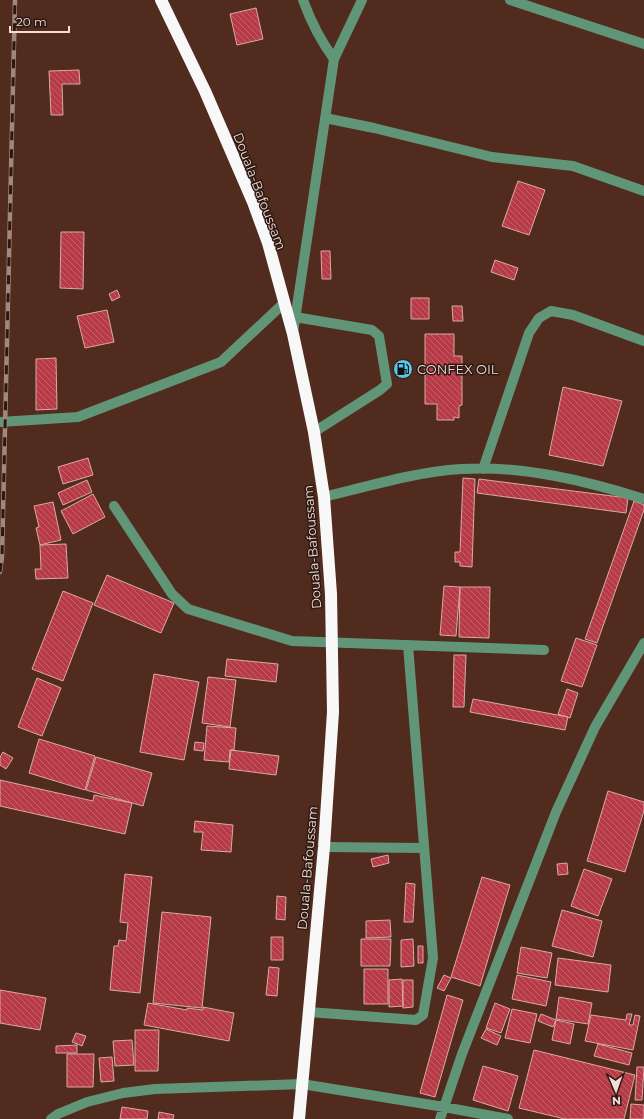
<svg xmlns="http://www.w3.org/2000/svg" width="644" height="1119" font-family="Montserrat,sans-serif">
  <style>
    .building { fill: url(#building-back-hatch); stroke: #dba9a8 }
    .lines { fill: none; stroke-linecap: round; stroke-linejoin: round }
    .minor { stroke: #619578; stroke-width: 10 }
    .highway { stroke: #f8f8f8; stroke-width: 12 }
    .rail-casing { stroke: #a5867b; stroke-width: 4.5 }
    .rail { stroke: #2a1913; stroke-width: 3; stroke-dasharray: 9; stroke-linecap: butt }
    .labels { text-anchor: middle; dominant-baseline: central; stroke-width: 3; stroke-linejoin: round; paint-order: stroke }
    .street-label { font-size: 13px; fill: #f5dcd4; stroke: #2a1913 }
    .poi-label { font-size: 13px; fill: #f5dcd4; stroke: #2a1913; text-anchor: start }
  </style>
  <defs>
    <pattern id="building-back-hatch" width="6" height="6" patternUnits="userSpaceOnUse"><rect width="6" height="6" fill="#b63b46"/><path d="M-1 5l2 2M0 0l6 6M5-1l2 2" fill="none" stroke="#c46068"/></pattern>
  </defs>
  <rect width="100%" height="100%" fill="#502b1e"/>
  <path class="building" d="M256 8 263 39 237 45 230 14Z
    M79 70 80 84H62L63 115H51L49 71Z
    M518 181 545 190 529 235 502 226Z
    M61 232H84L83 289 60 288Z
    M321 251H330L331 279H322Z
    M495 260 518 268 514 280 491 272Z
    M117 290 120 297 112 301 109 294Z
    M411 298H429V319H411Z
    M452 306H462L463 321H453Z
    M107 310 114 342 85 348 77 316Z
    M425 334H454V356H462V405L459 406V418L454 417V420H437V404H425Z
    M56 358 57 409 36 410V359Z
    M563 387 622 401 603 466 549 455Z
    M88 458 93 475 63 484 58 467Z
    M463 478 475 479 472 567 460 566V562H455V552H460Z
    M479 479 628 498 626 513 477 493Z
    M87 480 92 492 63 505 58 493Z
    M93 494 105 517 73 534 61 511Z
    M634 501 644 505V510L597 643 585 639Z
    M53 502 61 540 40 545 36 528 39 527 34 506Z
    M66 544 68 578 36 579 35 569H41L40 545Z
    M107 575 174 603 161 633 94 605Z
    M444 586 460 587 456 636 440 635Z
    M460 587H490L489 638 459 637Z
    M63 591 93 603 63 681 32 669Z
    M576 638 597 645 582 687 561 681Z
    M454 655H466L464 707H453Z
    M227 659 278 664 276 682 225 676Z
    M154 674 199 682 184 760 140 752Z
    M208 677 236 680 230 727 202 723Z
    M37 678 61 688 42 736 18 727Z
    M567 689 578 693 570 718 558 714Z
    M473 699 568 717 565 730 470 712Z
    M207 726 236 728 234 750H230L229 762 204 760Z
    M39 739 95 756 85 790 29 773Z
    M195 742 204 743 203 751 194 750Z
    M231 750 279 756 276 775 229 769Z
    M3 752 13 758 6 769 0 765V757Z
    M96 757 152 773 143 806 86 790Z
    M0 780 93 801 94 795 132 803 125 834 0 806Z
    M608 791 644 802V811L625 872 587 861Z
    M195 821 233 825 231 852 201 850 203 832H194Z
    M388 855 389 863 373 867 371 859Z
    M567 863 568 874 558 875 557 864Z
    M584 869 612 879 598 916 571 906Z
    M125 874 152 877 140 993 110 990 114 946H118L119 940 126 941 128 923 120 922Z
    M482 877 510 885 480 986 451 977Z
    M406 883 415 884 413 922H404Z
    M277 896 286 897 285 920 276 919Z
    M562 910 602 921 593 957 552 946Z
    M162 912 211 917 202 1008 153 1003Z
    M390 920 391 937 366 938V921Z
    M271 937H283V960H271Z
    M361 939H391L390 966H361Z
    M413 939 414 966 401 967V940Z
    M418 946H423V963H418Z
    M521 947 552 953 547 978 517 973Z
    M558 958 611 965 608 992 555 985Z
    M269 967 279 968 277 996 266 995Z
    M364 969H388V1004H364Z
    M444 975 451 978 444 991 437 988Z
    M517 975 551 982 546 1006 512 999Z
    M402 979 403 1006 389 1007V980Z
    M403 980H413V1007L403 1008Z
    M0 990 46 998 40 1030 0 1023Z
    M447 995 463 1000 435 1097 420 1093Z
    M559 997 592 1003 588 1024 556 1019Z
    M148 1003 187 1010V1008L203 1010V1007L234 1013 229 1041 144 1025Z
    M495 1003 510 1009 501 1033 486 1028Z
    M512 1009 537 1014 530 1043 505 1038Z
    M541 1014 556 1020 553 1027 538 1021Z
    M627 1014H632L629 1025H633L635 1015 640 1016 633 1050 585 1041 591 1015 626 1020Z
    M556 1020 574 1024 570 1044 552 1040Z
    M486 1029 501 1036 497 1045 481 1038Z
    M135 1030H159L158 1071H135Z
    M76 1033 86 1036 82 1046 72 1042Z
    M132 1040 134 1065 115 1066 113 1041Z
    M598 1044 632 1053 629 1065 594 1056Z
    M77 1045V1053H56V1046Z
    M534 1050 635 1075 624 1119H565L519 1108Z
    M67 1054H94L93 1087H67Z
    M112 1057 114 1081 101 1082 99 1058Z
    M483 1066 518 1076 508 1111 473 1100Z
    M637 1067H644L642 1100H635Z
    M631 1104 644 1105V1119H630Z
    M122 1107 148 1111 147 1119H120Z
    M159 1112 174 1115 173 1119H158Z"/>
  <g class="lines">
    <path class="minor" d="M303 0C311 22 320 40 334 59
      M510 0 644 44
      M325 118 374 128 492 157 573 166 644 191
      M295 317 372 330 379 336 387 384 380 390 314 432
      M293 333 334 59 362 0
      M0 422 78 417 221 362 284 303
      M483 469 529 333 539 318 551 311 573 315 644 341
      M324 497C369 486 415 472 461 469 522 465 587 481 644 499
      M114 506 172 594 188 609 292 641 544 650
      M324 847 424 848
      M309 1012 416 1020 423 1015 433 958 408 645
      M51 1119 58 1114 87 1102 123 1093 155 1089 302 1084 444 1107 508 1119
      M440 1119 462 1054 556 812 595 727 644 643"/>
    <path class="highway" d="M161 0 205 91 253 202 268 243 293 334 314 432 324 497 331 594 333 712 324 847 299 1119"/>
    <g class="rail-casing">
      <path id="rail" d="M0 572 2 557 15 0"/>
    </g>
    <use href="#rail" class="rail"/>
  </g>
  <defs>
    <g id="fuel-disc" transform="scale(1)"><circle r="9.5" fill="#5bc8e6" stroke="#2a1913"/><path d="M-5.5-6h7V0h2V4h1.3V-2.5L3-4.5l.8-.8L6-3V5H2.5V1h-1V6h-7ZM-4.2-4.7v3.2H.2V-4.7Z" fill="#111"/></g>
  </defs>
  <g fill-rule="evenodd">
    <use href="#fuel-disc" x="403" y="369"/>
  </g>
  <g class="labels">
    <g class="street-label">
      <text transform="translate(260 191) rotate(69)">Douala-Bafoussam</text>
      <text transform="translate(312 547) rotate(-94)">Douala-Bafoussam</text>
      <text transform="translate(307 868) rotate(-85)">Douala-Bafoussam</text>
    </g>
    <g class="poi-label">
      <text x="417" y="369">CONFEX OIL</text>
    </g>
  </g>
  <g transform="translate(616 1091) rotate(178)" stroke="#2a1913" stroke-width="3" paint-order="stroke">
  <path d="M0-3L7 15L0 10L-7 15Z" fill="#f5dcd4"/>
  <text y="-6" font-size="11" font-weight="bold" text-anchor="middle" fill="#f5dcd4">N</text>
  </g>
  <path d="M10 26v6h59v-6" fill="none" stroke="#f5dcd4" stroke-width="2"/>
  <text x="16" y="26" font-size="12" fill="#f5dcd4" stroke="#2a1913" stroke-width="3" paint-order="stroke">20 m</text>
</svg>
